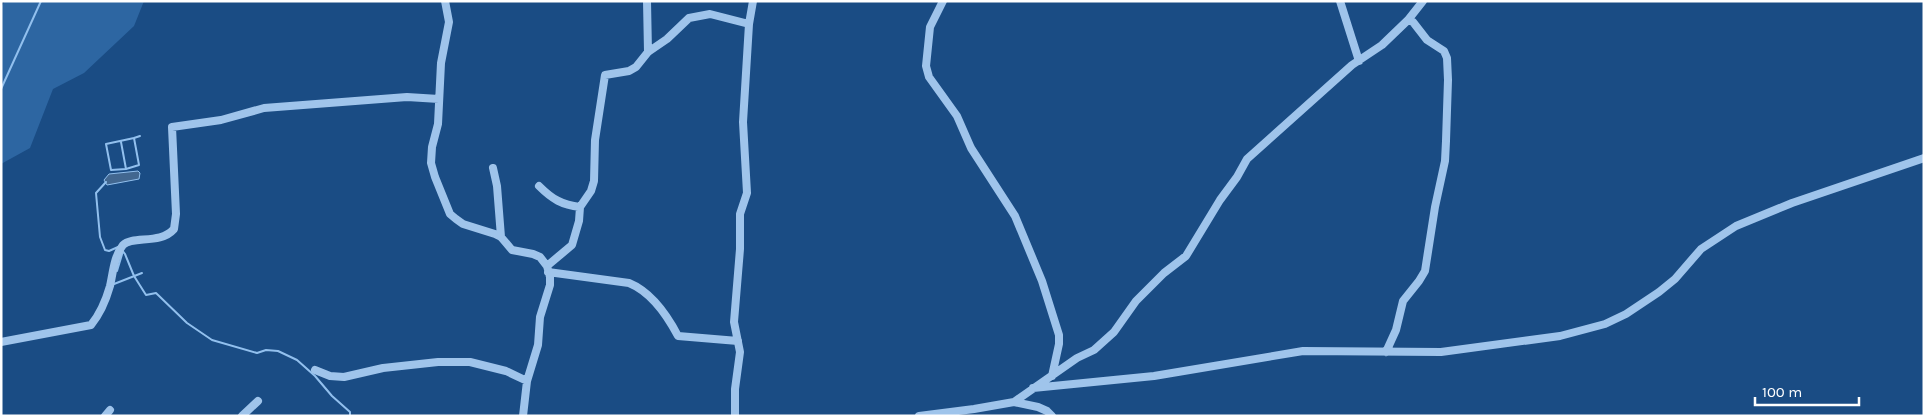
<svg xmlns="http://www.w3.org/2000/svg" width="1925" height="417" font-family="Karla,sans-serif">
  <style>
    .green { fill: #2d66a2 }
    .water { fill: #426790; stroke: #92c0ee }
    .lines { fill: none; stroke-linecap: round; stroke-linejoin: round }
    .stream { stroke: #92c0ee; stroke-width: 2 }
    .minor { stroke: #9fc4eb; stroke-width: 8 }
  </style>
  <rect width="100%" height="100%" fill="#1a4c84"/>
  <path class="green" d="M5 1H144L134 26 84 73 53 89 30 148 1 164V7Z"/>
  <path class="water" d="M138 171 140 173 139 179 107 185 104 180 109 174Z"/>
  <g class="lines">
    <path class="stream" d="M1 89 41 1
      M134 138 106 144 111 170 126 169 139 165 134 138 140 136
      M121 142 126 169
      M106 182 96 193 100 237 105 250 109 251 118 247
      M122 250 125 254 134 276 146 295 156 293 187 323 212 340 257 353 266 350 278 351 297 360 315 376 332 396 350 412V416
      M117 271 123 251
      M114 284 142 273"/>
    <path class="minor" d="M445 1 449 22 441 63 438 124 432 147 431 163 435 177 450 214 456 219 463 224 495 234 501 237 512 250 533 254 540 257 547 266 550 277V285L540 317 538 345 527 381 523 416
      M647 1 648 52
      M943 1 930 27 926 66 929 77 957 116 971 148 1015 216 1042 281 1059 335V344L1052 376
      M1340 1 1359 61
      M493 168 497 186 501 237
      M539 186C552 199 562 205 580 207
      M547 266 572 245 579 221 580 207 591 191 594 181 595 140 605 75 629 71 636 67 648 52 667 39 689 18 710 14 749 24
      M548 272 629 283C651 292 667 315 678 336L738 341
      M1 342 91 325C100 314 106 300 110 286 113 273 114 256 123 245 133 235 160 245 174 229L176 214 172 127 221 120 264 108 407 97 439 99
      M1386 352 1396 330 1403 301 1419 281 1425 271 1435 207 1445 161 1446 141 1448 80 1447 58 1444 51 1427 40 1413 22 1408 20
      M315 370 330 376 344 377 383 368 438 362H470L506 371 527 381
      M1033 388 1154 376 1303 351 1441 352 1560 336 1605 324 1626 314 1659 292 1675 279 1701 249 1736 226 1792 203 1924 158
      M1014 402 1077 358 1094 350 1114 332 1136 301 1164 273 1186 256 1220 200 1237 177 1247 159 1352 65 1382 45 1408 20 1423 1
      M105 416 110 410
      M242 416 258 401
      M735 416V389L740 352 734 322 740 249V214L747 193 743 122 749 24 753 1
      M919 416 974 409 1014 402 1038 407 1047 411 1052 416"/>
  </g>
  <rect width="1925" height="417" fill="none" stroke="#ffffff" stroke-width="5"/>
  <path d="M1755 397v8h104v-8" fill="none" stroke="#ffffff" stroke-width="2.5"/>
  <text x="1762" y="397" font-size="15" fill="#ffffff" stroke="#1a4c84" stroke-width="4" paint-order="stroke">100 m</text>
</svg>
